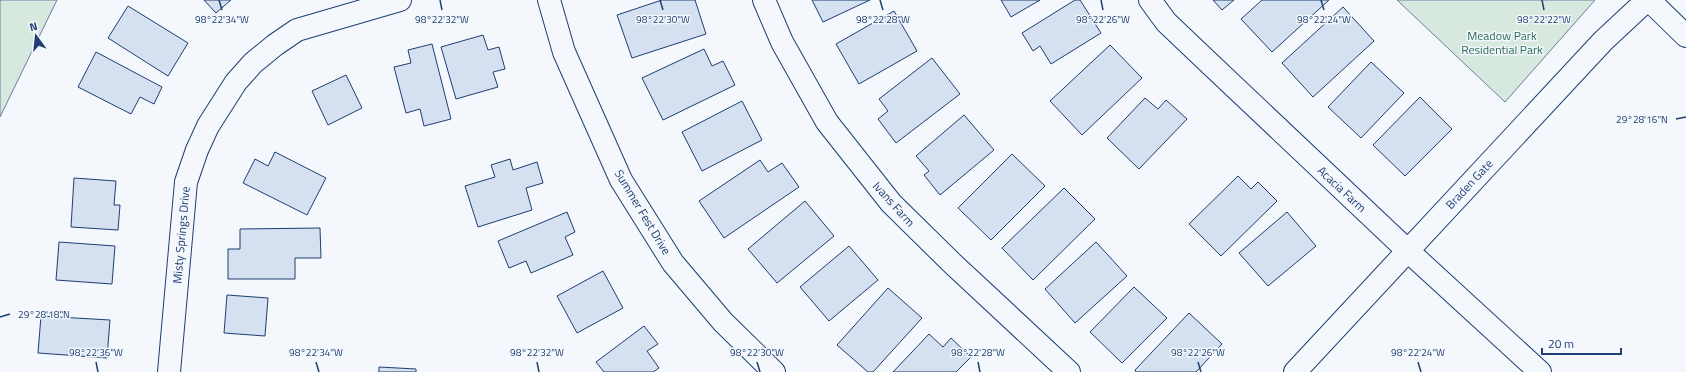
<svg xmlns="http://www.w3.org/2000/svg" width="1686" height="372" font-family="'Titillium Web',sans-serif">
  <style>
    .green { fill: #d7e8df; stroke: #687fa3 }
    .building { fill: #d5e0f0; stroke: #1d3f73 }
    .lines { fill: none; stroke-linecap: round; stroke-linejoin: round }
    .minor-casing { stroke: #1d3f73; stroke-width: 24 }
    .minor { stroke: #f4f7fb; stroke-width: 22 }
    .ticks { fill: none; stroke: #1d3f73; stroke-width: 1.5 }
    .labels { text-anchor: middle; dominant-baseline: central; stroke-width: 3; stroke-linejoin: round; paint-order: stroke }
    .park-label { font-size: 12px; fill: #2c6c60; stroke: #f4f7fb }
    .street-label { font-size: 12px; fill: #1d3f73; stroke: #f4f7fb }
    .ticks-label { font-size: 10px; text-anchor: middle; fill: #1d3f73; stroke: #f4f7fb; stroke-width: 3; stroke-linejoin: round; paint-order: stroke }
  </style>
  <rect width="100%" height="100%" fill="#f4f7fb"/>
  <path class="green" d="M0 0H57L0 117Z
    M1397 0H1595L1505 102Z"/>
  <path class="building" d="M204 0H231L216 13Z
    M662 0H695L706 34 632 58 617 15Z
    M812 0H870L823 22Z
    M1001 0H1040L1011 17Z
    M1075 0H1080L1101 33 1051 64 1040 46 1033 51 1022 33Z
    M1213 0H1234L1222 10Z
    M1262 0H1329L1272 52 1241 19Z
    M128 6 188 43 168 76 108 38Z
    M1343 7 1374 41 1313 97 1282 63Z
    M894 11 917 51 859 84 836 44Z
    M483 35 488 50 499 47 505 69 493 72 498 87 456 99 441 47Z
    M432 44 451 119 424 126 420 109 406 113 394 67 411 63 408 50Z
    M1110 45 1142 78 1082 135 1050 101Z
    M704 49 712 66 723 61 735 85 663 120 642 78Z
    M96 52 162 87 154 104 140 97 131 114 78 87Z
    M932 58 960 94 896 143 878 119 888 111 879 99Z
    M1371 62 1404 93 1361 138 1328 107Z
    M346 75 362 108 328 125 312 91Z
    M1420 97 1452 129 1405 176 1373 145Z
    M1145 98 1158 109 1166 100 1187 119 1139 169 1107 138Z
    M742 101 762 140 702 171 682 132Z
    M964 115 994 150 940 195 924 175 929 171 916 156Z
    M275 152 326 178 307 215 243 183 255 159 268 166Z
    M1012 154 1045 186 991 240 958 208Z
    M510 159 513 170 537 162 543 183 526 188 532 210 478 227 465 186 495 177 491 165Z
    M760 160 768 172 782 163 799 187 724 238 699 201Z
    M1238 176 1251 189 1258 182 1277 201 1221 256 1189 224Z
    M74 178 116 181 114 205H120L118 230 71 227Z
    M1064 188 1095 219 1033 280 1002 248Z
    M805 201 834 236 777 283 748 249Z
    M567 212 575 232 565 237 573 255 531 273 526 261 509 268 498 241Z
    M1287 212 1316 246 1268 286 1239 253Z
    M320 228 321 258H295V279H228V249H240V229Z
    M59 242 115 246 112 284 56 280Z
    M1096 242 1127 276 1075 323 1045 289Z
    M849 246 878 280 829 321 800 287Z
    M603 271 623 308 577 333 557 296Z
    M1134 287 1167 318 1122 363 1090 332Z
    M888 288 922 318 873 372H868L837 345Z
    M227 295 268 298 265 336 224 333Z
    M1189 313 1222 344 1196 372H1136L1135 370Z
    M41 316 110 320 107 358 38 353Z
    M644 326 658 344 647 351 659 368 653 372H604L596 362Z
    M929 334 943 347 951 338 971 357 956 372H893Z
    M379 367 416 369V372H379Z"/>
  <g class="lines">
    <g class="minor-casing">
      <path id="minor" d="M549 0 564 52 621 180 673 263 723 322 774 372
        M764 0 782 42 827 122 891 203 953 264 1069 372
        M1150 0 1166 22 1207 61 1408 251 1540 372
        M1649 0 1686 36
        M169 372 186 182 197 150 208 126 236 82 253 63 275 45 297 30 400 0
        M1295 372 1603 41 1647 0"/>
    </g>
    <use href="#minor" class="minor"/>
  </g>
  <path class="ticks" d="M219 0 222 10M440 0 442 10M660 0 663 10M880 0 883 10M1101 0 1103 10M1321 0 1324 10M1542 0 1544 10M1676 119 1686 117M0 317 10 314M96 362 98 372M316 362 319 372M537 362 539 372M757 362 760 372M978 362 980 372M1198 362 1201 372M1418 362 1421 372"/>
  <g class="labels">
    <g class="park-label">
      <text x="1502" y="35">Meadow Park<tspan x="1502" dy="14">Residential Park</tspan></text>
    </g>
    <g class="street-label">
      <text transform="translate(1469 184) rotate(-47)">Braden Gate</text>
      <text transform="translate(1342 189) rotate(43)">Acacia Farm</text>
      <text transform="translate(894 204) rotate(48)">Ivans Farm</text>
      <text transform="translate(643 212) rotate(59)">Summer Fest Drive</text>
      <text transform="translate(181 235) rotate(-85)">Misty Springs Drive</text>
    </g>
  </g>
  <g class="ticks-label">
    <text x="663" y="23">98°22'30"W</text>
    <text x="1103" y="23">98°22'26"W</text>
    <text x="1324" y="23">98°22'24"W</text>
    <text x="1544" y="23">98°22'22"W</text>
    <text x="222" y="23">98°22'34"W</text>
    <text x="442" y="23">98°22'32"W</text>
    <text x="883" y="23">98°22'28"W</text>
    <text x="1642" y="123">29°28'16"N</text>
    <text x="44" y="318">29°28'18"N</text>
    <text x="96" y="356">98°22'36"W</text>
    <text x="316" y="356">98°22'34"W</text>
    <text x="537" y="356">98°22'32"W</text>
    <text x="757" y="356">98°22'30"W</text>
    <text x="978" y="356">98°22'28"W</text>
    <text x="1198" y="356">98°22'26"W</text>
    <text x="1418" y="356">98°22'24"W</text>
  </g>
  <g transform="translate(36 36) rotate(345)" stroke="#f4f7fb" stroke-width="3" paint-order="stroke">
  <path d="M0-3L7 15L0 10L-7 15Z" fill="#1d3f73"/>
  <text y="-6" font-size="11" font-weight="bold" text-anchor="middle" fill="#1d3f73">N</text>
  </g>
  <path d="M1542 348v6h79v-6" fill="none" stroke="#1d3f73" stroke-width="2"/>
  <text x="1548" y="348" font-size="12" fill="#1d3f73" stroke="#f4f7fb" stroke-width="3" paint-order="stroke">20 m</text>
</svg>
